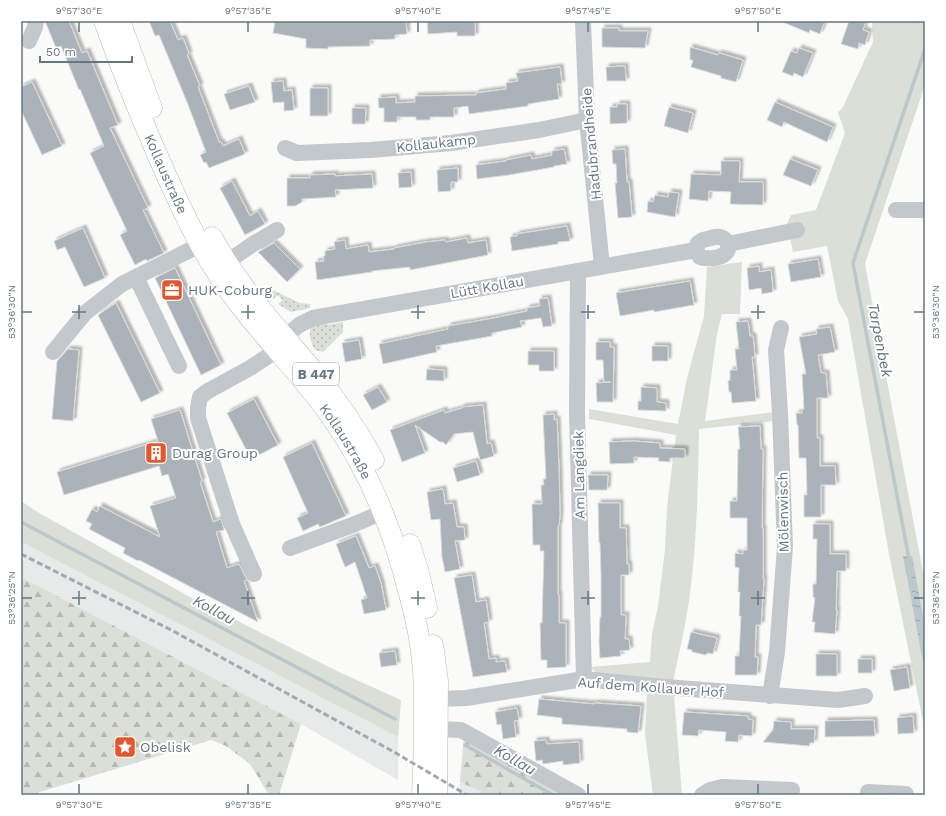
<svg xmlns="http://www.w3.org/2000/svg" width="946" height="816" font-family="'Work Sans',sans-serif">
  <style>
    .built { fill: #e8e9e9 }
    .grass { fill: url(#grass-dots) }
    .forest { fill: url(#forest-firs) }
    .green { fill: #dadfd7 }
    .water { fill: url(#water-ripples) }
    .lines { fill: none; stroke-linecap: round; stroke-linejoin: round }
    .stream { stroke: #bbc7cb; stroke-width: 3.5 }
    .building { fill: #aab3b9; stroke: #dcdcda; filter: url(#shadow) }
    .major-casing { stroke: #b5babe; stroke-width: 21 }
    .minor { stroke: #c3c8cc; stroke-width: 16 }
    .major { stroke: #fff; stroke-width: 20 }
    .rail { stroke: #a2aab0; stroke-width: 3; stroke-dasharray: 6 3; stroke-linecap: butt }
    .ticks { fill: none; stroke: #657683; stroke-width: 1.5 }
    .labels { text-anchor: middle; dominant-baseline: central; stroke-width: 4; stroke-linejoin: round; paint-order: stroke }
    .shield { fill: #fff; stroke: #939fa8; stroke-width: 1 }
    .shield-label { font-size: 13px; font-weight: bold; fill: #657683 }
    .street-label { font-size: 14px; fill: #657683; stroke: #fff }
    .poi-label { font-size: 14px; fill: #657683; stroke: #fff; text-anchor: start }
    .water-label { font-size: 15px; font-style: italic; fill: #60757c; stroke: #fff }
    .neatline { fill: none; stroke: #657683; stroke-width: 1.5 }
    .ticks-label { font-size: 10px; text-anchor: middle; fill: #657683 }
  </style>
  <defs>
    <pattern id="grass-dots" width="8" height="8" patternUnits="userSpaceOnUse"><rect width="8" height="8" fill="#dadfd7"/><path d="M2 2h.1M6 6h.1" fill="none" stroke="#b4b9b4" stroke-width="1.8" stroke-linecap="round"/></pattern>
    <pattern id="forest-firs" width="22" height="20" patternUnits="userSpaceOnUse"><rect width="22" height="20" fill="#dadfd7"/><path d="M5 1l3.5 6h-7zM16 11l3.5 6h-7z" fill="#b4b9b4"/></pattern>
    <pattern id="water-ripples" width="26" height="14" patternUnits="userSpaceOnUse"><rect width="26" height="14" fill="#bbc7cb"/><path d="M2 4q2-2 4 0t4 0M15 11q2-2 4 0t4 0" fill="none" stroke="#9ca6aa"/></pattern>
    <filter id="shadow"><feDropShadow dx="3" dy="-3" stdDeviation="1" flood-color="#0004"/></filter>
  </defs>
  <rect width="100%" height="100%" fill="#fafaf8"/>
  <path class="built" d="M21 542 398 737V780L301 724 21 577Z
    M460 782 480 791 482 795H459Z"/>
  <path class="grass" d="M264 286 300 303 310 304V308L291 312 278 304 282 300 278 295 273 299Z
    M324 321 328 325 343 322V332L323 352 315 350C311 343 308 335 311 327Z"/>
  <path class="forest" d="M21 577 301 724 279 795H269L250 764 226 746 211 740 30 795H21Z
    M464 735 573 795H482L480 791 460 782Z"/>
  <path class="green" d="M872 21H925V85L865 264 925 583V731L889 554 848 319 838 301 827 246 793 252 787 224 791 215 816 210 845 133 838 112 842 109 873 42Z
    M742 262 740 314H722L717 334 705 421 774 412V421L699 429C698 485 697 539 690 594 686 624 679 653 673 682L599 675 590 667 650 662 652 634 658 606 665 550 667 507 676 435 589 419V409L678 424 687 378 704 316 707 267Z
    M21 501 39 513 190 597 341 673 401 700 398 737 21 542Z
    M647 693 674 695 682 795H653L645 734Z"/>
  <path class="water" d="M903 556H912L925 628V672Z"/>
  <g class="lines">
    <path class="stream" d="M21 522 395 719
      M909 559 853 263 925 49
      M465 745 553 795"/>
  </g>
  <path class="building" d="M45 21H69L82 53 87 51 118 125 110 128 148 208 143 210 164 253 147 261 146 259 135 265 120 235 127 231 90 153 104 146 80 89 79 90 61 46 56 48Z
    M149 21H170L178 40 183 38 189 54 187 55 200 86 198 87 219 142H221L223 146 239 139 245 154 209 168 206 162 204 163 200 155 206 152 187 102 159 35 155 36Z
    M275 21H406L407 34 395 35V39L370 40V46L328 47V49L306 48V39L273 33Z
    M427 21H475V36H457V32L428 34Z
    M780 21H825L820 34 810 30 809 33Z
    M849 21H866L863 30 869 32 865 45 859 43 858 49 841 44Z
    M602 28H619V31H648L645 48 602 47Z
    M690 47 718 55 719 53 743 60 736 82 721 78V76L691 67 693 60H690Z
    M799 48 813 53 803 77 794 73 793 76 782 72 791 51 797 53Z
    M625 66 626 81H607L606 67Z
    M560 67 562 84H557L559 99 528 104V106L469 114 468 106 454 108V117H430V120H416V117H397V122H384V108H379L378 98 396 97V103L415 102V96L476 95V93L506 89V83L518 81 516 73Z
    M283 81 284 91 292 90 294 110 284 111V102L273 103 271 82Z
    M32 82 62 146 42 155 21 110V87Z
    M249 86 255 102 230 110 224 94Z
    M310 88H328V116H310Z
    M775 102 833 127 827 142 784 122 782 127 767 120Z
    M617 104H627V123L610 124V107H617Z
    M669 107 693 113 688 133 664 126Z
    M352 108H366L365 124H352Z
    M564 149 567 164 554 166V167L509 175 477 179 476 165 506 161V160L531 155 532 159 552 155V151Z
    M625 149 627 182H629L632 217 618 218 615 183H617L616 164H613L612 150Z
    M790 159 818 170 811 186 783 175Z
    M721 161H740L739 182H763V205L730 204 731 192 709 191 708 201 689 199 691 174 721 175Z
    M458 168V182H451V191L438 192 437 170Z
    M411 172 412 187 399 188 398 173Z
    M335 174V176L372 174 373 188 335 190 336 197 302 199V202L295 206H287V178H310V175Z
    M232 181 250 216 258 211 265 224 245 235 220 188Z
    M669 192 679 193 675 217 647 212 648 201 653 202 655 195 668 197Z
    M567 226 570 241 558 242V244L512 251 510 237 517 236V234Z
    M83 228 105 278 84 287 65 247 57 250 54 241Z
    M467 238 468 243 486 240 488 255 410 270V267L372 271V272L317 280 315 262 324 261 323 256H325V251L335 249 334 242 345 240 346 249 368 245 369 252 394 249V248L426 242 445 240 446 242Z
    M274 243 300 269 287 282 258 252Z
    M818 259 821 277 791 282 788 264Z
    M759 266V272L771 270 773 292 762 294 761 288 749 290 747 268Z
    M175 268 221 365 201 375 155 278Z
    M690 281 694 305 654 312V310L620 316 616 293Z
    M548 298 552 326 543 327 541 318 520 321 522 327 492 333V336L436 346 437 352 383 364 379 344 448 329V326L494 318 527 311V308L540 306 539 299Z
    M116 303 160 393 141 402 98 315Z
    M748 321 750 336H753L755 357H752L756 401 732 403 731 392H729L728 381 730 380V370H737L735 349H739L736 322Z
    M830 327 835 352 818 355 821 373H826L828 398H817V438H820V466H835L836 485H821V517H804V495H807L806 458H799L798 425H797L796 413H802V409H804L802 374H806L799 337 817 334 816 329Z
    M359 340 362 359 345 362 342 343Z
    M596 342H610V347H614L613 402H597L596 383 611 382H604L603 360H596Z
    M652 346H668V361H652Z
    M68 349 79 350 73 421 52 419 57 361Z
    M528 351H554V371H539V365H528Z
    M427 369 444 370V381L426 380Z
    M378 387 387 402 372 410 363 395Z
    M641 387 657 388V402L666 403V411L638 410V401H641Z
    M254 399 278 445 251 459 227 413Z
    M483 405 487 444 491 443 494 456 480 460 473 432 454 434 446 445 443 442H440L415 425 425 453 402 462 390 430 444 410 445 413 462 408V407Z
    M180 410 202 481 200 482 213 522 221 519 224 530 216 532 227 568 239 564 247 580 244 581 258 622 139 560 138 561 123 553 125 548 89 529 92 524 86 521 92 509 97 512 100 506 160 537 150 506 176 498 168 474 162 476 159 466 64 495 57 472 158 441 151 419Z
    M554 414V420L557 419 559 470 560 514 559 526H558V595H559V623H566V667L547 668V660H541L540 623H542L544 551H540V545H533L532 504H542L541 485H544L543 479H546L543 415Z
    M760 426 761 449H763L762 528H763V579H764L761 625H756L755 657H758L757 675H735V656H739L741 616H739L740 592H738L739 568 735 567V553L743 554V550H747V518H730V501H737L738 449H740L738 427Z
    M633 441 660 443V448L685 449V458H670V462L658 461 659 458 634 457V463L610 464 609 442Z
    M312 443 346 516 320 527 318 524 303 531 297 518 308 513 283 457Z
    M476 461 480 475 457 482 453 468Z
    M588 475H608L607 490H589Z
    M443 489 445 504 453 503 457 527H464L465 540 455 541 460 569 445 572 442 557 440 519 431 520 427 492Z
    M598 503H620V528H626L627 564H629V575H621V615H626L625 639H629L630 650 620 651 621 656 600 658 599 642 600 617H601V575L600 543H599Z
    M813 524H830V554H846V571H837L836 610H837L835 634 814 632 815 622H812L815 598 813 597V584H816L817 539H813Z
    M356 536 369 568 375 566 381 583 386 610 364 614 361 600 367 598 355 562 345 567 336 544Z
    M472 575 476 602 486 600 489 622 484 623 489 659 496 658V662L505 661 507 672 473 677 454 578Z
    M691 632 717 638 713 654 707 653 706 655 692 652V650L687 649Z
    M395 651 397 665 381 667 379 653Z
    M816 654H837V676H816Z
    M858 659H872V673H858Z
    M907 667 910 688 894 691 890 670Z
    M539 699 594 704V703L641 706 638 733 627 732V729L562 724V718L537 715Z
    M517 708 519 720 514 721 516 737 503 739 501 724 497 725 495 712Z
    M684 712 748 716V719L753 720 752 736 739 735 738 742 725 741 726 732 699 730 698 736 682 735Z
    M913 716 914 733 898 734 897 718Z
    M874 720 875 736 825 737V721Z
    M774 721 791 722V729H815L814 743H810L809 746 763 742 773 730Z
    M546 740 547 744 579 742 580 763 563 765V761L543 764 542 760 536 761 534 741Z"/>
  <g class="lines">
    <g class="major-casing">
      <g id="major">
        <path id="s1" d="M104 21C121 69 140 115 160 161 178 201 195 240 219 276 251 326 295 366 329 414 368 468 393 529 409 594 416 618 421 645 423 670 425 712 424 753 422 795"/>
        <path d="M120 21 152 108"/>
        <path d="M212 237C238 286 276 326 312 369 335 397 356 427 374 460"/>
        <path d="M410 544 419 573 427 608"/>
        <path d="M433 645 438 681 437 795"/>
      </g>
    </g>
    <path class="minor" d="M583 21 587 120 602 266
      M29 41 35 27 36 21
      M285 148 297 153 371 150 451 143 539 130 587 120
      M896 210H925
      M715 237C730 235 736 256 713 258 709 258 705 259 700 257L696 250 698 243 703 240Z
      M728 244 797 230
      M227 262 253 244 277 230
      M578 271 577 412 584 679
      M136 277 179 366
      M284 338 299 325 313 318 696 250
      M53 352 85 313 122 284 200 245
      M290 548 355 524 383 512
      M254 574 232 524 198 418V408L200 397 208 391 250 368 277 350
      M770 696 777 652 785 547 780 413 776 350 781 328
      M438 699 466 698 584 679 665 687 838 700 865 696
      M438 729 461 730 578 795
      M868 792 906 794
      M702 795 710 790 722 787 792 790"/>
    <use href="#major" class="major"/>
    <path class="rail" d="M21 554 173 631 394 752 467 795"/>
  </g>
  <path class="ticks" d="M79 22V32M248 22V32M418 22V32M588 22V32M758 22V32M79 305V319M248 305V319M418 305V319M588 305V319M758 305V319M22 312H32M72 312H86M241 312H255M411 312H425M581 312H595M751 312H765M914 312H924M79 591V605M248 591V605M418 591V605M588 591V605M758 591V605M22 598H32M72 598H86M241 598H255M411 598H425M581 598H595M751 598H765M914 598H924M79 784V794M248 784V794M418 784V794M588 784V794M758 784V794"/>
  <defs>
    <g id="office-square" transform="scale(1.15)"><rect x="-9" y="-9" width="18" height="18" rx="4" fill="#e4572e" stroke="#fff"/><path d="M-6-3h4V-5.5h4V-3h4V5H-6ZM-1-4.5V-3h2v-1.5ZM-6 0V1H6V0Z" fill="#fff"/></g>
    <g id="building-square" transform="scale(1.15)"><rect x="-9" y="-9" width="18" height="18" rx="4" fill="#e4572e" stroke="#fff"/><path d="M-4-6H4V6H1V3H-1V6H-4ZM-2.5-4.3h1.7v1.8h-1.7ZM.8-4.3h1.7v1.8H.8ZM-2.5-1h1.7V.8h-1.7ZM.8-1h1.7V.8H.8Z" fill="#fff"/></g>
    <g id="sight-square" transform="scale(1.15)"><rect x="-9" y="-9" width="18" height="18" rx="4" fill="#e4572e" stroke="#fff"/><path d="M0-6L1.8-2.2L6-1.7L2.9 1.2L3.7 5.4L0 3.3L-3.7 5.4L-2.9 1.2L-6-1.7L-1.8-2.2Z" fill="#fff"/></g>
  </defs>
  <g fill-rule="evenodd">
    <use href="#office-square" x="172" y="290"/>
    <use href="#building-square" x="156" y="453"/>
    <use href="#sight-square" x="125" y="747"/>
  </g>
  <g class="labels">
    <rect class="shield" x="293" y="363" width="46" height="22" rx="3"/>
    <g class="shield-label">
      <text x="316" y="374">B 447</text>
    </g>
    <g class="street-label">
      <text transform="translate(436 143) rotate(-6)">Kollaukamp</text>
      <text transform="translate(591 144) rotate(-95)">Hadubrandheide</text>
      <text stroke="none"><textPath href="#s1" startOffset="165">Kollaustraße</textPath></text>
      <text transform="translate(487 287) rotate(-10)">Lütt Kollau</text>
      <text stroke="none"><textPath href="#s1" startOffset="489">Kollaustraße</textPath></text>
      <text transform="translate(579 475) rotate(-91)">Am Langdiek</text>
      <text transform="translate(783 512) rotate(-91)">Mölenwisch</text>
      <text transform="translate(651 687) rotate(4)">Auf dem Kollauer Hof</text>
    </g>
    <g class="poi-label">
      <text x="188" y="290">HUK-Coburg</text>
      <text x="172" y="453">Durag Group</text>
      <text x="140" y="747">Obelisk</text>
    </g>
    <g class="water-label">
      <text transform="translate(880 340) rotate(79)">Tarpenbek</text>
      <text transform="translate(214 610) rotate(28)">Kollau</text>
      <text transform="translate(515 760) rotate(30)">Kollau</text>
    </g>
  </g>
  <rect width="946" height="816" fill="none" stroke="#ffffff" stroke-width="44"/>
  <path d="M40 56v6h92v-6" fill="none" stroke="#657683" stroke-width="2"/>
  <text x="46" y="56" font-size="12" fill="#657683" stroke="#ffffff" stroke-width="3" paint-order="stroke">50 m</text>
  <rect x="22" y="22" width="902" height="772" class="neatline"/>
  <g class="ticks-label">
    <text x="79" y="14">9°57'30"E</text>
    <text x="248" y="14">9°57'35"E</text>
    <text x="418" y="14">9°57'40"E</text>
    <text x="588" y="14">9°57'45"E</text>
    <text x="758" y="14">9°57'50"E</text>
    <text transform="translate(11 312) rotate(-90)" y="4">53°36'30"N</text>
    <text transform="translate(935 312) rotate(-90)" y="4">53°36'30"N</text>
    <text transform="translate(11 598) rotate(-90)" y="4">53°36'25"N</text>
    <text transform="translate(935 598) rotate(-90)" y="4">53°36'25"N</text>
    <text x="79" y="808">9°57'30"E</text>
    <text x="248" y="808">9°57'35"E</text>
    <text x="418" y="808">9°57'40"E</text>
    <text x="588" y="808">9°57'45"E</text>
    <text x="758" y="808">9°57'50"E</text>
  </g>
</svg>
